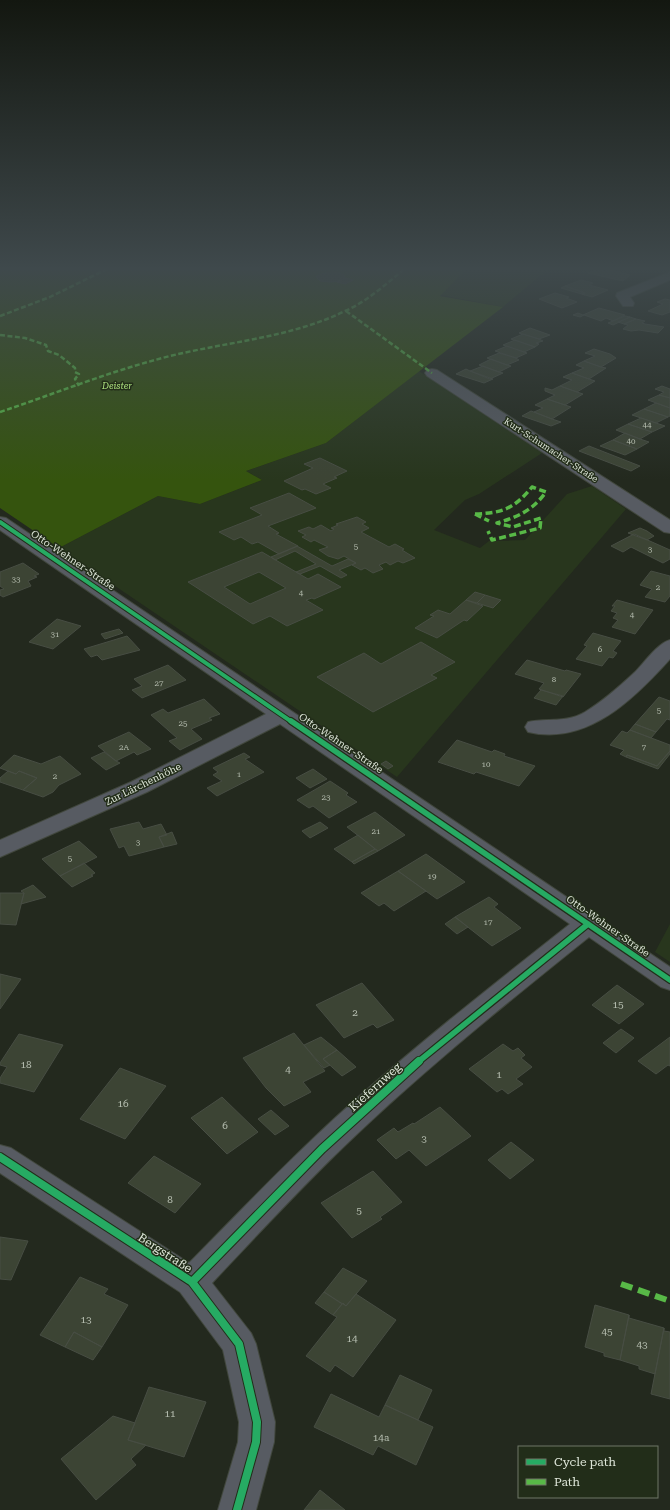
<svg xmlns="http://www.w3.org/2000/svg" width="670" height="1510" font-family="'Roboto Serif',serif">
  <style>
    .built { fill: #28361d }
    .green { fill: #2b3d19 }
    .forest { fill: #35540e }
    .building { fill: #3c4434; stroke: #474d43; fill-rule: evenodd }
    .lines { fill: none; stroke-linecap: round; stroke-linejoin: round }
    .street-casing { stroke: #41473d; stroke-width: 2 }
    .street { fill: #575b62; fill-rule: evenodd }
    .quiet-far2 { stroke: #58b947; stroke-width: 2.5; stroke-dasharray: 5 2.5; stroke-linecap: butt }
    .quiet-far1 { stroke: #58b947; stroke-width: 3.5; stroke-dasharray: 7 3.5; stroke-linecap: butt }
    .quiet { stroke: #58b947; stroke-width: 6; stroke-dasharray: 12 6; stroke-linecap: butt }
    .cycleway-far2-casing { stroke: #222d19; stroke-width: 6 }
    .cycleway-far1-casing { stroke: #222d19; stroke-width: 8 }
    .cycleway-casing { stroke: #222d19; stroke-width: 10 }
    .cycleway-far2 { stroke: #26ab63; stroke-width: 4 }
    .cycleway-far1 { stroke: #26ab63; stroke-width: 5.5 }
    .cycleway { stroke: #26ab63; stroke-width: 8 }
    .labels { text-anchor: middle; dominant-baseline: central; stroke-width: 3; stroke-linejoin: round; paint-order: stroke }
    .number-label { font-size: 8px; fill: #b6beb0 }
    .far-park-label { font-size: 9px; font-style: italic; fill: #afe480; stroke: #222d19 }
    .far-street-label { font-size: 9px; fill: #dfe7da; stroke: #222d19 }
    .street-label { font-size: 10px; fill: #dfe7da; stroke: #222d19 }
    .near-number-label { font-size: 10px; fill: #b6beb0 }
    .near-street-label { font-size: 12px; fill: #dfe7da; stroke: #222d19 }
  </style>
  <rect width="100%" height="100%" fill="#23291e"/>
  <path class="built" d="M419 371 542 453 479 494 465 500 434 530 480 548 489 541 525 540 567 494 592 486 626 509 397 777 59 548 158 496 200 504 262 480 246 471 326 443Z
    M670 924V962L655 952Z"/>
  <path class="green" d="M466 269H548L503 307 440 295Z"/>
  <path class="forest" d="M0 269H466L440 296 503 307 326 443 246 471 262 480 200 504 158 496 59 548 0 508Z"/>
  <path class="building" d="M598 269H607L630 275 623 281 588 273Z
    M333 272 343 274 345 278 340 281 331 282 320 281 316 277 321 274Z
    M345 278 353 280 345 284 337 282Z
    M581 280 593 283 589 285 608 290 592 297 582 294 585 293 565 286Z
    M565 286 585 293 582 294 585 295 561 288Z
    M555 293 569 297 566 298 577 302 562 308 539 299Z
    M665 299 670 300V312L662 315 648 311 663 304 657 302Z
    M599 308 625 315 613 321 606 318 601 321 584 315 580 317 573 315 578 313 583 315Z
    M625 316 630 317 613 325 608 323Z
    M630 317 636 319 624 324 618 322Z
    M636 319 645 321 642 323 645 324 664 327 658 333 639 330 631 331 623 329 628 325 624 324Z
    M530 328 550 335 539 339 519 333Z
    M523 334 539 339 543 341 536 343 539 344 535 347 511 339Z
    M515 340 535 347 524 352 503 345Z
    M507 346 524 352 527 353 516 358 495 351Z
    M594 349 610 354 616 358 601 367 584 361 595 356 585 353Z
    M499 353 516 358 519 360 507 365 487 358Z
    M491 359 507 365 511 366 499 372 479 365Z
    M584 361 601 367 606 368 589 379 572 373 584 368 576 365Z
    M483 366 499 372 503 373 490 379 470 371Z
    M466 369 470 371 493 379 484 383 456 374Z
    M572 373 589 379 595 381 577 392 560 386 572 380 563 377Z
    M560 386 577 392 583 394 565 405 547 399 555 395 545 391V388L552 390Z
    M662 386 670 389V398L659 395 664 392 655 389Z
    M659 395 670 398V408L648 400Z
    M547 399 571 407 552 419 534 412 543 408 535 405Z
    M656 403 670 408V416L668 417 644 409Z
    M644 409 668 417 656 423 632 415Z
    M531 411 552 419 561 422 551 426 522 416Z
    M641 418 665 426 652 432 628 424Z
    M628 424 652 432 640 439 616 430Z
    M625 433 640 439 649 442 637 449 613 440Z
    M613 440 637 449 625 455 600 446Z
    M589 446 640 466 631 471 579 451Z
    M320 458 347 471 334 477 337 478 323 484 331 488 316 494 305 489 302 490 284 481 313 468 304 464Z
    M289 493 316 508 268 526 279 533 276 534 298 546 279 554 258 542 252 544 241 537 234 540 219 532 262 515 250 508Z
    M357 517 366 522 362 524 369 528 361 532 389 547 395 544 404 549 402 550 415 558 403 563 398 561 390 565 386 562 379 565 383 569 373 573 365 568 361 570 352 565 356 563 344 556 338 559 328 556 319 550 328 547 314 540 311 542 302 537 306 535 298 531 309 527 313 529 321 525 331 531 334 529 331 528 338 525 336 524Z
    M640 528 647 531 654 536 647 540 628 533Z
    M634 534 670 550V559L663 563 631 547 623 552 611 546Z
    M297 546 332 566 348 559 356 563 339 570 347 575 341 578 320 566 300 574 296 572 316 564 295 551 275 560 271 557Z
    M262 552 308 579 318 574 341 587 314 599 312 598 306 600 323 610 287 626 270 616 253 624 188 582ZM259 572 286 588 250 604 224 587Z
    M23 563 39 574 34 576 37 577 28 581 31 586 3 597 0 595V590L4 589 0 586V572Z
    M651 571 670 576V596L665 602 645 597 652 589 640 585Z
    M475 592 485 595 477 603 466 600Z
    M485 595 501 600 493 608 477 603Z
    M466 600 483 606 467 621 464 620 437 638 415 628 434 616 430 615 438 610 450 614Z
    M617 600 653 610 635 634 612 627 618 620 613 618 617 613 611 611 615 606H612Z
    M57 619 81 626 53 649 29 642Z
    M119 629 123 633 105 639 101 634Z
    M593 633 621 641 613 651 617 653 613 658 609 657 602 666 576 659 587 646 584 645Z
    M127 636 140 650 102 660 97 655 91 657 84 649Z
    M421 642 455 662 431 675 437 678 373 712 317 677 364 653 381 664Z
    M527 660 565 671 566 670 581 674 563 697 539 689 544 683 515 674Z
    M168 665 186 680 142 698 132 690 142 686 134 679Z
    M541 690 563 696 556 705 534 698Z
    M659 697 670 701V720L667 719 656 732 635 724Z
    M204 699 220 714 209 718 212 720 191 729 202 739 180 750 169 741 177 738 151 715 163 709 168 713Z
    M635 724 656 732 651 738 630 730Z
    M630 730 670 745V751L657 766 627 755 626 757 620 754 624 750 610 745 622 731 627 733Z
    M129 732 151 749 137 755 134 752 116 761 98 746Z
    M457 740 492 752 494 750 505 754 504 756 535 766 519 786 476 772 474 774 438 762Z
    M670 751V754L658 769 626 757 627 755 657 766Z
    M104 752 116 761 120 763 106 770 91 758Z
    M244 753 250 757 245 759 264 772 217 796 207 788 222 781 213 775 218 772 213 768Z
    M14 755 41 764 60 756 81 774 59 785 53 792 43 797 23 790 37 778 19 771 16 774 0 768Z
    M386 761 393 766 388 769 381 764Z
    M313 769 327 779 310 788 296 778Z
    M8 771 16 774 19 771 37 778 23 790 0 782V778Z
    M330 781 348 793 346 795 357 802 329 818 313 806 309 808 297 800Z
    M375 812 405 835 378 851 347 827Z
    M139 822 143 829 161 824 167 835 159 837 164 847 129 856 124 846 119 848 110 829Z
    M320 822 328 828 310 838 302 831Z
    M172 832 177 844 164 847 159 837Z
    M358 835 375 849 352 862 334 849Z
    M79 841 97 857 60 876 42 859Z
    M375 849 378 851 354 864 352 862Z
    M426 854 465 882 437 899 398 871Z
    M84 863 95 873 91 875 93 876 72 887 60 876Z
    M398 871 426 891 394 911 384 903 379 906 361 893Z
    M33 885 46 897 21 904 24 893 21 891Z
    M0 893H24L16 925 0 924Z
    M489 897 498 904 494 907 521 928 492 946 455 917Z
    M455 917 468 927 457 934 445 924Z
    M0 974 21 979 0 1009Z
    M362 983 394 1020 377 1028 373 1024 344 1038 316 1005Z
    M617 985 644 1004 619 1024 592 1005Z
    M621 1029 634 1038 616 1053 603 1043Z
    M294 1033 325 1071 303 1082 311 1092 284 1106 266 1088 243 1058Z
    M19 1034 63 1045 34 1092 0 1083V1078L7 1067 0 1065V1063Z
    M321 1037 337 1050 323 1059 330 1065 324 1068 304 1045Z
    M670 1037V1066L668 1065 656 1074 638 1061Z
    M503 1044 513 1051 518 1048 525 1055 521 1058 532 1067 516 1079 523 1084 508 1094 502 1089 497 1092 469 1069Z
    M337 1050 356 1067 342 1076 323 1059Z
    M120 1068 166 1086 125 1139 80 1119Z
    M222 1097 258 1132 227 1154 191 1118Z
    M440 1107 471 1136 426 1166 409 1150 396 1159 377 1140 394 1128 398 1132 413 1123 414 1124Z
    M271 1110 289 1126 275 1135 258 1119Z
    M511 1142 534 1160 510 1179 488 1160Z
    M154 1156 201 1184 175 1213 128 1183Z
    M373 1171 402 1202 380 1217 382 1219 352 1238 321 1203Z
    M0 1237 28 1241 11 1280 0 1279Z
    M343 1268 367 1281 346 1306 324 1292Z
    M80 1277 108 1289 104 1294 128 1305 102 1347 74 1332 65 1347 40 1335Z
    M324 1292 342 1304 333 1315 315 1303Z
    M356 1294 396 1320 353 1377 335 1365 330 1372 306 1356 337 1317 333 1315 343 1303 346 1306Z
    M595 1305 629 1315 620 1360 604 1356V1353L585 1347Z
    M629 1315V1318L664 1328 655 1374 639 1369V1366L620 1360Z
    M664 1328V1331L670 1332V1399L651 1394Z
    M74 1332 102 1347 93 1360 65 1347Z
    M400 1375 432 1390 418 1420 385 1405Z
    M149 1387 206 1402 184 1457 128 1440Z
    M331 1394 379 1417 385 1405 433 1427 416 1465 378 1446 373 1455 314 1427Z
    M113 1416 135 1423 128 1440 146 1445 131 1459 136 1465 96 1500 61 1459Z
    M320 1490 345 1510H304Z"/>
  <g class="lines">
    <g class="street-casing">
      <path id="street" d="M670 272V280L630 297 634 303 633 306H623L616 296 617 293Z
        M432 369 437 370 670 520V533L664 532 427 376 425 373 427 370Z
        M0 517 6 518 670 967V990L661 987 589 937C509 1001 430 1065 356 1135 306 1182 259 1233 212 1283L251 1333 256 1344 275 1422 274 1442 256 1510H218L238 1442 239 1422 223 1350 180 1292 0 1173V1145L11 1148 189 1263C237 1214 285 1164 335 1118 410 1050 490 987 570 924L280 724 147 792 0 857V840L131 782 266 714 0 530Z
        M670 640V659C634 699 587 746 528 732L525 727 528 722C548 718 566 723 585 712 603 701 619 687 635 672 644 663 658 643 670 640Z"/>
    </g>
    <use href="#street" class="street"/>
    <path class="quiet-far2" d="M346 311 432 373
      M0 316 50 297 107 269
      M0 335 25 338 46 345 48 351 59 355 75 368V372L79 374 75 379 79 386
      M0 412C51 395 103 374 155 360 218 342 286 340 345 311 366 302 385 285 402 271V269"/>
    <path class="quiet-far1" d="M475 514C502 513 514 509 532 487L546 492C533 510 518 517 497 523L513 527 541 518 540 528 492 540 488 531
      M475 514 489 521"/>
    <path class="quiet" d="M621 1284 670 1301"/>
    <g class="cycleway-far2-casing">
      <path id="cycleway-far2" d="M0 522 292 722"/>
    </g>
    <g class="cycleway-far1-casing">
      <path id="cycleway-far1" d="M291 721 670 980
        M418 1062 588 924"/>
    </g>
    <g class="cycleway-casing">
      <path id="cycleway" d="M0 1157 192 1282 239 1344 257 1422 256 1442 237 1510
        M192 1282 322 1149 419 1061"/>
    </g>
    <use href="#cycleway-far2" class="cycleway-far2"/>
    <use href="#cycleway-far1" class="cycleway-far1"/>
    <use href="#cycleway" class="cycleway"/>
  </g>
  <linearGradient id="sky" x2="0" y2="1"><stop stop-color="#131710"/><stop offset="0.56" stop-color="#3f494c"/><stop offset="1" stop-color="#3f494c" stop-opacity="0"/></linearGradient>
  <rect width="670" height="480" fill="url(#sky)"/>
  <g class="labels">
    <g class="number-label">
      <text x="647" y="425">44</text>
      <text x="631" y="441">40</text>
      <text x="356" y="546">5</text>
      <text x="650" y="549">3</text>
      <text x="16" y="579">33</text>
      <text x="658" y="587">2</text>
      <text x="301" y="593">4</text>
      <text x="632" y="615">4</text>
      <text x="55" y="634">31</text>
      <text x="600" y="649">6</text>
      <text x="554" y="679">8</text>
      <text x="159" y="683">27</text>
      <text x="659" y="710">5</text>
      <text x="183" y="723">25</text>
      <text x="124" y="747">2A</text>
      <text x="644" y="747">7</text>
      <text x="486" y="764">10</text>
      <text x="239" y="774">1</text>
      <text x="55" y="776">2</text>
      <text x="326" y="797">23</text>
      <text x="376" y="831">21</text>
      <text x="138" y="842">3</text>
      <text x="70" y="858">5</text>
      <text x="432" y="876">19</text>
      <text x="488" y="922">17</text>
    </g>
    <g class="far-park-label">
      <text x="117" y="386">Deister</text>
    </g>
    <g class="far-street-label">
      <text transform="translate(551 450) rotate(33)">Kurt-Schumacher-Straße</text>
    </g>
    <g class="street-label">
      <text transform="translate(73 560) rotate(34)">Otto-Wehner-Straße</text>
      <text transform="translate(341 743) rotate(34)">Otto-Wehner-Straße</text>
      <text transform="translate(143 784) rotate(-26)">Zur Lärchenhöhe</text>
      <text transform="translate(608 926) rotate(35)">Otto-Wehner-Straße</text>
    </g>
    <g class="near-number-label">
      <text x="618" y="1004">15</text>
      <text x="355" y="1012">2</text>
      <text x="26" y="1064">18</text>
      <text x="288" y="1069">4</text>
      <text x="499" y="1074">1</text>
      <text x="123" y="1103">16</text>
      <text x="225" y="1125">6</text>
      <text x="424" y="1138">3</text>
      <text x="170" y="1199">8</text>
      <text x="359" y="1210">5</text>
      <text x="86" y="1319">13</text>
      <text x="607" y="1331">45</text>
      <text x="352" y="1338">14</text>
      <text x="642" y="1344">43</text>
      <text x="170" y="1413">11</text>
      <text x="381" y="1437">14a</text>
    </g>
    <g class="near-street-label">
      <text transform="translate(375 1087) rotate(-42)">Kiefernweg</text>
      <text transform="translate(165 1253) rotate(33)">Bergstraße</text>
    </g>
  </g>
  <rect x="518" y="1446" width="140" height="52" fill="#222d19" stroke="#6e7766"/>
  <rect x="526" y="1459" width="20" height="6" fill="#26ab63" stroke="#6e7766"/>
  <text x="554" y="1466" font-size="12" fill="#dfe7da">Cycle path</text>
  <rect x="526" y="1479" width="20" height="6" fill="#58b947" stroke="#6e7766"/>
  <text x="554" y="1486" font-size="12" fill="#dfe7da">Path</text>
</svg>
